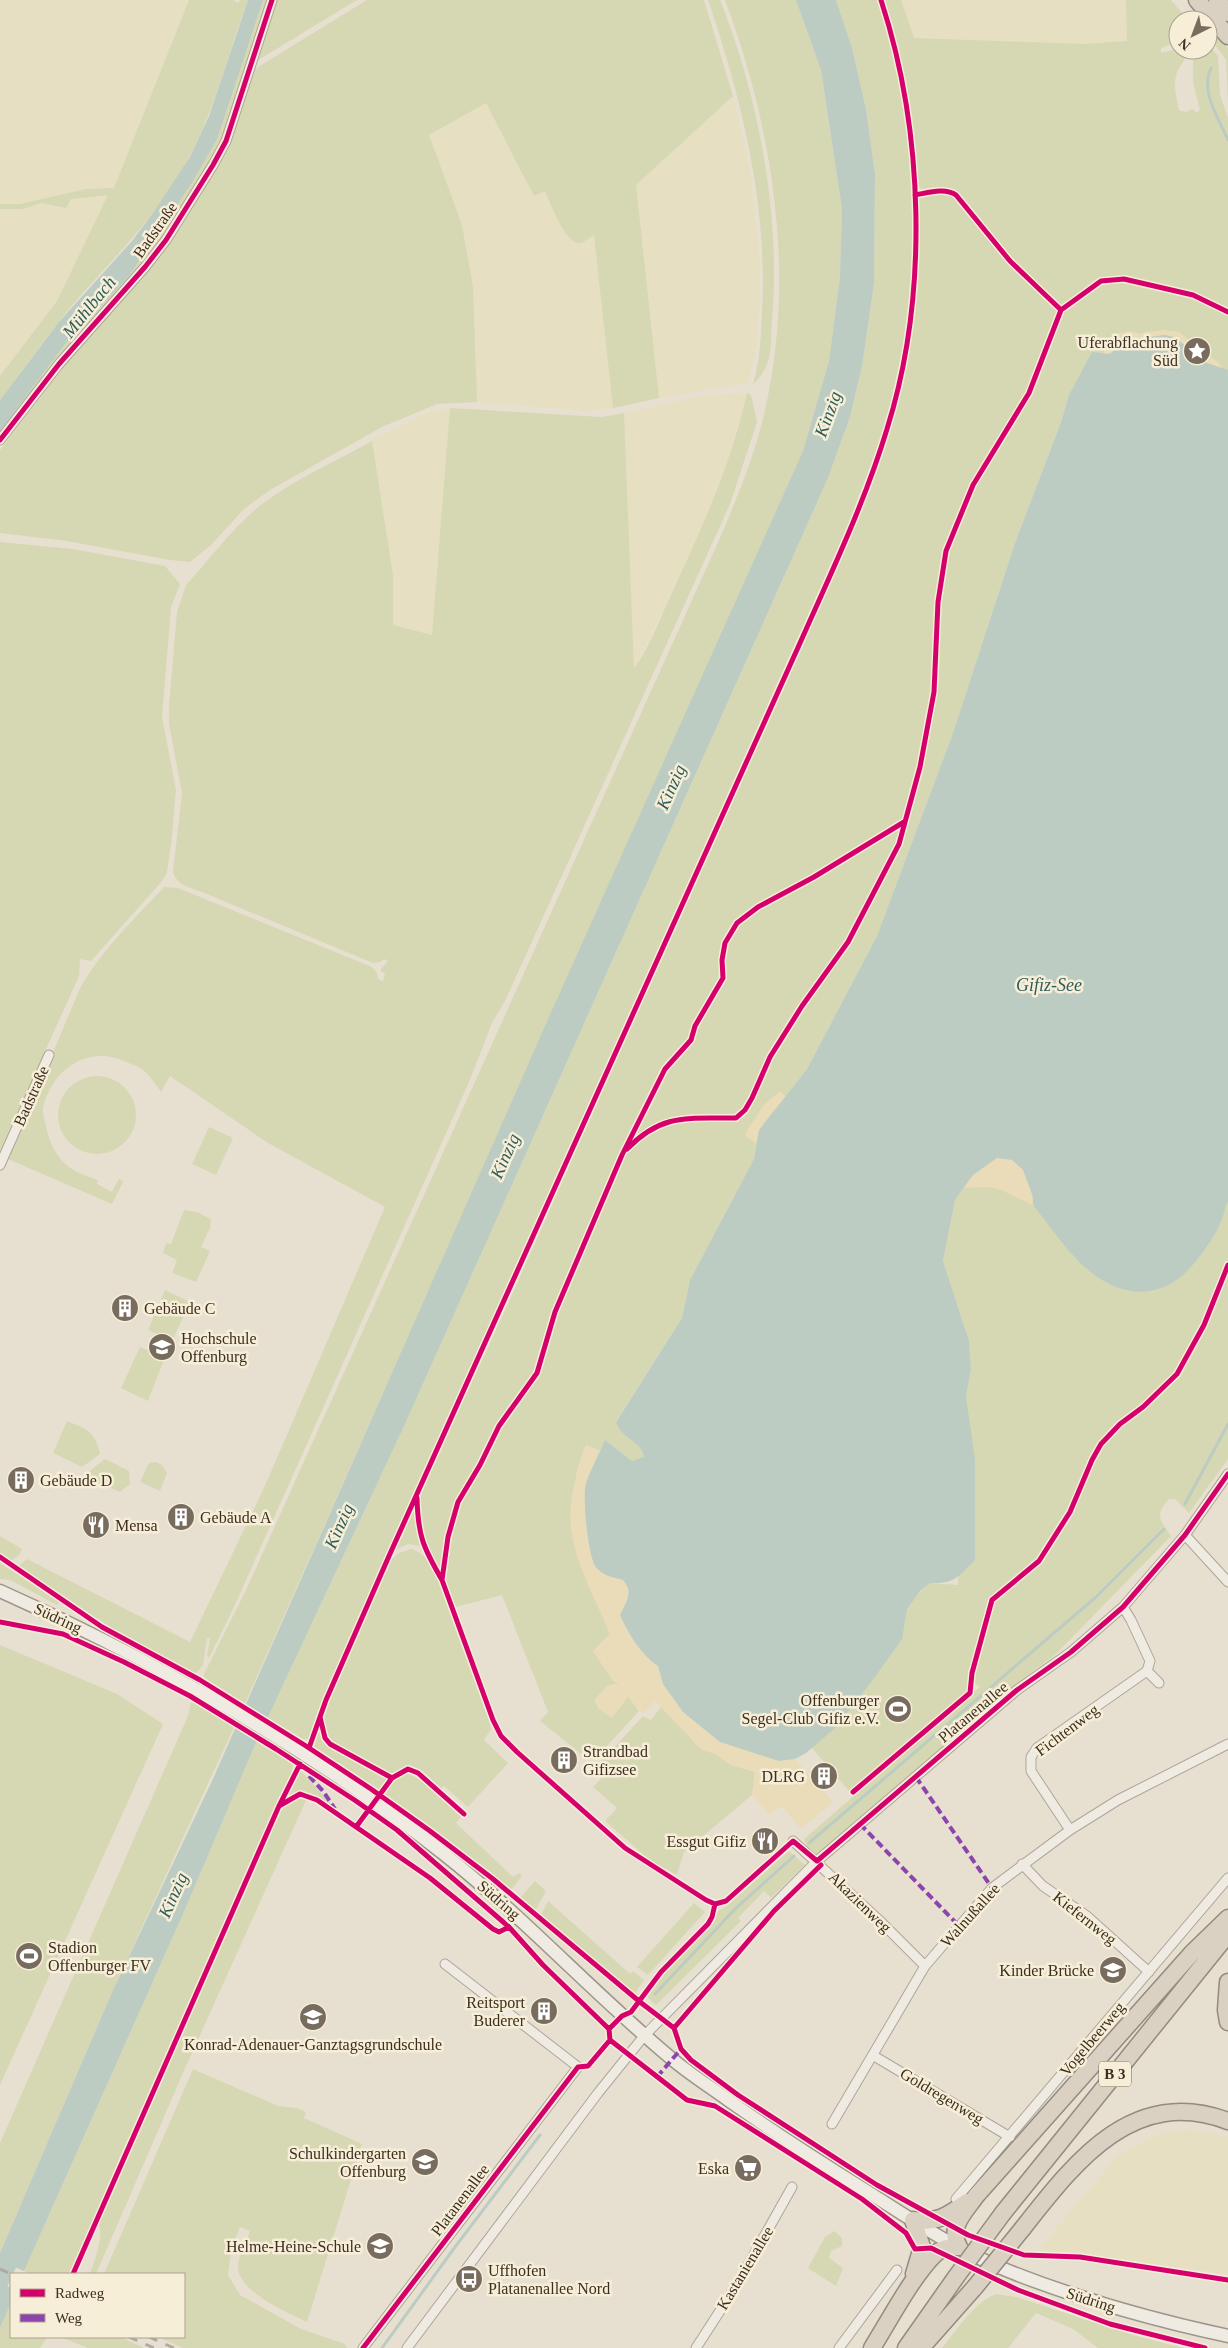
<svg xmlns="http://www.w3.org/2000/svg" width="1228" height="2348" font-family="Georgia,serif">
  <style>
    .farmland { fill: #e6dfc2 }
    .green { fill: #d6d7b3 }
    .sand { fill: #eadcb9 }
    .water { fill: #bcccc2 }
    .pier { fill: #e7e0d1 }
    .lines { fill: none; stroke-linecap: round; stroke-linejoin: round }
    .stream { stroke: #bcccc2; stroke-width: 3 }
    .river { stroke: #bcccc2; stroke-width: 18 }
    .street-casing { stroke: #ada599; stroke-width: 11 }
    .secondary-casing { stroke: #9c958a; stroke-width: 15 }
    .highway-casing { stroke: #928b80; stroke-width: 19 }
    .street { stroke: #efebe3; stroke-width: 9 }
    .secondary { stroke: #efebe3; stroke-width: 12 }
    .highway { stroke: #dad1c2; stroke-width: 16 }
    .rail { stroke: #afaaa2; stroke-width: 3; stroke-dasharray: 9 9; stroke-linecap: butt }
    .highway-bridge-casing { stroke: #928b80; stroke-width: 19; stroke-linecap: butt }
    .highway-bridge { stroke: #dad1c2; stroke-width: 16 }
    .quiet { stroke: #8e44ad; stroke-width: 4; stroke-dasharray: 8 4; stroke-linecap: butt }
    .cycleway-casing { stroke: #f7eed8; stroke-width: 8 }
    .cycleway { stroke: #d6006c; stroke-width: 5 }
    .labels { text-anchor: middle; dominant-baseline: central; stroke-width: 5; stroke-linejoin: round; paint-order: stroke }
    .shield { fill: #f7eed8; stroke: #756857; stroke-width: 1 }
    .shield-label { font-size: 15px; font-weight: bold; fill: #3d2e20 }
    .street-label { font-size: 16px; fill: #3d2e20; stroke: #f7eed8 }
    .poi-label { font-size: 16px; fill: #3d2e20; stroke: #f7eed8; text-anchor: end }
    .water-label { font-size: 18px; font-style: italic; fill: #2f5d5a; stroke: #f7eed8 }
  </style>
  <rect width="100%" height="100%" fill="#e7e0d1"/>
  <path class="farmland" d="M0 0H189L114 188 86 189 20 204H0Z
    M901 0H1126L1127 41 1085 44 914 38Z
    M733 96 750 171 759 252 760 299 756 350 748 383 659 398 636 185Z
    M486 103 534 196 545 191 567 237 594 234 613 408 585 411 477 402 473 287 462 225 429 135Z
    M108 195 57 301 0 376V209H23L41 203 66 208 71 199Z
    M747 393 739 430 725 472 701 533 634 670 624 413 707 395Z
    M450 408 432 635 393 625V575L372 441 430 412Z
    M1188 2129 1228 2137V2274L1039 2249 1118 2155 1158 2134Z"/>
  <path class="green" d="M189 0H233L238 3 240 0H248C228 52 216 106 190 156 162 210 121 250 81 295 52 328 27 364 0 400V376L57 301 108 195 71 199 66 208 41 203 23 209H0V204H20L86 189 114 188Z
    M263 0H269L223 136 212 161 160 241 136 274 0 438V431L66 343 129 276 157 236 213 145Z
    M277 0H357L253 63Z
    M367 0H704L733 96 636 185 659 398 613 408 594 235C590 237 585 242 580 243 566 245 550 203 545 191L534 196 486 103 429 135 462 225 473 287 477 402 437 404 382 427 270 490 244 509 211 545 190 562 170 560 67 541 0 533V450L78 348 119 303 181 227 224 153 235 129 250 72Z
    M708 0H720C759 97 781 217 772 321 770 346 774 365 753 384 760 361 761 336 762 312 768 205 742 100 708 0Z
    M725 0H796L821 70 842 209 840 277 829 361 803 451 246 1701 113 1990 0 2253V2143L188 1716 191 1702 198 1705 209 1681 203 1676 247 1588 724 529C740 490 756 451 765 410 796 275 773 128 725 0Z
    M836 0H878L892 49 906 116 912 193V279L902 351 885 428 845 532 401 1524 309 1739H304L293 1761 291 1775 115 2168 70 2274H31L24 2271 183 1914 255 1745 405 1424 828 478 850 417 862 366 874 284 875 174 866 109 852 48Z
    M884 0H901L914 38 1085 44 1127 41 1126 0H1171L1188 20H1178V42L1161 48V53L1178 49 1188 50C1185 62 1178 67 1176 76 1173 86 1177 100 1179 110L1186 112 1193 109 1196 113 1200 110 1193 82V50H1208V44L1218 56 1220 95 1228 118V370L1092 353 1069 395 1061 422 1015 543 953 733 877 936 807 1069 759 1130 754 1159 690 1280 682 1318 616 1421C625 1435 642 1445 644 1458L632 1461 606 1441 600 1451 586 1445 577 1470 571 1528 610 1634 593 1651 613 1680 619 1682V1684L608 1685 628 1696 639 1711 596 1758 591 1753 586 1758 540 1721 548 1712 502 1595 455 1607C451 1598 448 1587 444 1578 426 1543 413 1529 423 1487L503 1315 856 521C889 441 915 354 918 267 919 244 918 221 918 198L946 193V189L923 191 918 185 911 110 898 50Z
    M1208 24 1228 48V101L1226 60 1208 35Z
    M747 393 751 395 757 422 730 504 506 999 492 1023 469 1082 233 1609 209 1658 207 1656 210 1638H207L203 1665 195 1674 119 1633 18 1566 27 1559 190 1642 264 1488 385 1207 268 1143 170 1076 161 1092C156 1085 151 1077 144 1071 140 1066 130 1064 124 1061 86 1045 53 1070 43 1107 42 1112 45 1121 46 1126 52 1157 67 1171 98 1180L97 1184 112 1192 119 1179 123 1182 112 1204 8 1159 81 986C103 949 135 918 164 887L178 888 372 967 377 973 378 979 383 981 385 974 380 970 388 961 384 959 380 962 373 963 202 892C190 888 177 885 173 872L182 793 169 724V706L177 612 186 585C209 560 230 531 256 509 290 481 333 463 372 441L393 575V625L432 635 450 408 602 417 624 413 634 669C649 648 659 621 670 597 701 530 731 466 747 393Z
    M0 542 73 549 165 566 180 584 171 607 162 717 176 790 172 836 167 872 162 881 91 961 80 959 79 976 0 1151Z
    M58 1115a39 39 0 1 1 78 0a39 39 0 1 1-78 0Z
    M209 1127 233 1138 216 1175 192 1164Z
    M973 1175 1033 1197 1226 1204 1228 1201V1459L1189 1513 1175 1499H1169C1154 1515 1160 1520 1171 1536L1055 1655 1016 1684 816 1855 807 1847 804 1839 980 1687 976 1684 849 1791 811 1747 835 1728 905 1623C903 1607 918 1593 930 1583L958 1585 966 1397 971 1369 969 1341 943 1261 955 1200Z
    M184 1210 197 1212 211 1219 210 1228 201 1247 210 1251 196 1282 172 1273 177 1260 163 1253 166 1243 171 1244Z
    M165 1290 190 1302 172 1341 148 1330Z
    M140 1347 165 1357 148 1401 121 1388Z
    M67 1421C88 1430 94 1430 100 1454L82 1467 53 1453Z
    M105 1459 129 1471 130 1484 120 1492 83 1476Z
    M156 1462 162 1465 167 1473 160 1491 140 1482 149 1463Z
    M415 1503 416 1524 421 1546 408 1544 395 1550Z
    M0 1536 22 1549 19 1555 11 1561 0 1554Z
    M411 1549C426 1553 430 1565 437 1578L490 1724 491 1729 484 1740 508 1763 468 1807 444 1786 441 1789C424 1772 414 1757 391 1775 379 1769 365 1762 353 1755 328 1738 318 1734 327 1702L389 1562 399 1553Z
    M0 1563 59 1602 57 1605 10 1580 0 1579Z
    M0 1645 117 1694 163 1724 0 2085Z
    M661 1707 702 1750 715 1753 731 1765 755 1772 752 1795 684 1852 677 1875 651 1861 605 1821 617 1808 593 1787 608 1771 599 1764 643 1716 651 1720Z
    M319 1730 332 1749 387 1780 379 1790 314 1747Z
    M300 1770 331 1804 332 1808 319 1798 303 1792 284 1800Z
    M407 1773C427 1781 445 1802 461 1817L456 1823 513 1877 519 1873 522 1876 510 1891 384 1795 394 1780Z
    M299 1797 307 1798 186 2066 96 2274H90C94 2261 104 2237 99 2224L120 2173 277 1816 284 1808Z
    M789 1851 805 1865 771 1898 764 1891 738 1918 741 1921 656 2005 646 1996 663 1972 714 1917 715 1913 727 1906Z
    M535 1881 546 1891 535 1911 519 1899Z
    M548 1901 630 1974 633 1971 644 1980 635 1993 541 1915Z
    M694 1903 705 1912 648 1975 637 1967Z
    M193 2069 278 2106 297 2108 306 2112 304 2118 362 2144 307 2322C287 2312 235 2291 238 2264 240 2254 246 2241 250 2231L240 2227 231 2251 228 2275 240 2295 301 2329 345 2344 347 2348H183L158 2337H184V2274H104Z
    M834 2231 842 2238V2246L831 2251 829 2258 843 2268 836 2286 808 2268 825 2237Z
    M996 2294 1016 2297 1133 2335 1183 2348H1098L1073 2329 1036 2313 1008 2348H942C957 2330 973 2303 996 2294Z
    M11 2303V2337H47L40 2348H0V2328Z
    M60 2337H120L144 2348H88Z"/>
  <path class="sand" d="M1164 330 1179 332 1219 363 1223 370 1207 363 1174 337 1164 335 1137 339 1122 335C1116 343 1117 353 1104 355V349L1110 346 1119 333 1130 331 1140 334C1148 330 1155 332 1164 330Z
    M780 1091 786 1097C772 1112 760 1123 756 1144L746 1136V1132L764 1105Z
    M997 1158C1022 1156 1032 1183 1033 1205L1001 1190 989 1187 963 1188 973 1175Z
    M586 1445 600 1451 586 1484V1518L592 1561 612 1578 623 1580C634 1593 626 1602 620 1615 628 1633 641 1655 658 1666L663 1684 668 1689 779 1761 795 1759 833 1802 801 1829 782 1806 770 1815 752 1795 755 1772 731 1765 715 1754 702 1750 655 1701 643 1714 628 1697 612 1718 599 1709 594 1700 608 1685 619 1684 613 1681 593 1651 610 1634C596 1600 576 1566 571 1529 568 1501 577 1470 586 1445Z"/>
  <path class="water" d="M248 0H263L217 139 193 181 129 276 66 343 0 431V400L58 323 132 241 153 213 190 157 209 116Z
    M796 0H836L852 48 866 109 875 174 874 284 862 366 850 417 828 478 405 1424 255 1745 183 1914 24 2271 0 2261V2253L113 1990 212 1781 549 1017 803 451 829 361 840 277 842 209 821 70Z
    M1122 335 1137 339 1164 335 1174 337 1207 363 1228 370V1201C1225 1207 1224 1213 1222 1219 1217 1233 1205 1250 1196 1261 1169 1296 1132 1301 1096 1276 1071 1259 1052 1228 1033 1205V1197L1023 1170 1012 1160 997 1158 973 1175 955 1200 943 1261 969 1341 971 1369 966 1397 975 1460V1560C958 1577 955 1584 930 1583L920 1591 907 1609 902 1639 872 1681 835 1728 806 1753 795 1759 779 1761 720 1742 683 1712 663 1684 658 1666C641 1655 628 1633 620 1615 626 1602 634 1593 623 1580 612 1577 603 1576 596 1567 588 1558 582 1496 586 1483 591 1469 599 1454 605 1440L632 1461 644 1457C641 1441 621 1438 616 1422L682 1318 690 1280 754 1159 759 1130 807 1069 877 936 953 733 1015 543 1061 422 1069 395 1092 352 1110 354 1117 348Z
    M0 2283 11 2288V2303L0 2328Z"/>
  <path class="pier" d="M243 1703 270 1719 261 1739 234 1723Z"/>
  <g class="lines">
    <path class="stream" d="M1211 68C1200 92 1218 117 1228 140
      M1185 1504 1228 1424
      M809 1843 1096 1597 1164 1529
      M655 1994 736 1908 794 1856
      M382 2348 455 2247 540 2135"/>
    <path class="river" d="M0 2281 17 2244"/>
    <g class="street-casing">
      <path id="street" d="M0 440 59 364 145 267 166 240 213 165 226 141 272 0
        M0 1165 49 1055
        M1185 1535 1228 1582
        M1147 1671 1159 1683
        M1070 1830 1031 1771V1757L1037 1748 1147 1671 1150 1661 1131 1620 1123 1607
        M793 1841 879 1920 925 1966
        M1022 1864 1043 1886 1087 1916 1149 1972
        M874 2056 1010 2137
        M832 2124 925 1966 992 1888 1070 1830 1118 1800 1228 1744
        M956 2199 1228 1878
        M363 2348 578 2067 445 1964
        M407 2348 598 2093 644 2036 817 1861 1017 1690 1071 1652 1123 1607 1185 1535 1228 1474
        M696 2348 738 2283 792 2187
        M839 2348 897 2270"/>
    </g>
    <g class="secondary-casing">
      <path id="secondary" d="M0 1591C158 1662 308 1747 444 1854 525 1918 594 1994 672 2059 691 2075 712 2088 731 2102 775 2133 820 2162 865 2190 912 2220 959 2252 1011 2272 1082 2300 1154 2320 1228 2336"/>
    </g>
    <g class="highway-casing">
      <path id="highway" d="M1197 0 1228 36
        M1217 0 1228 13
        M1228 1982 1226 2010 1228 2022
        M1003 2213 1228 1934
        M1023 2228C1075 2162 1133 2085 1228 2121
        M914 2274 922 2247 913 2220C938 2223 947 2216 967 2202
        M872 2348C889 2321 912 2277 934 2255 941 2248 949 2247 959 2247 948 2227 964 2213 976 2196L1192 1953 1228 1918
        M906 2348 956 2277
        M921 2348 975 2287"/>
    </g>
    <use href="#street" class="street"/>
    <use href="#secondary" class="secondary"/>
    <use href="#highway" class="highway"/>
    <path class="rail" d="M0 2269 11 2274
      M129 2337 154 2348
      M149 2337 174 2348"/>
    <g class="highway-bridge-casing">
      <path id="highway-bridge" d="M956 2277 1003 2213
        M975 2287 1023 2228"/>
    </g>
    <use href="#highway-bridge" class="highway-bridge"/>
    <path class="quiet" d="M309 1776 323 1791 335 1809
      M916 1777 992 1888
      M860 1824 959 1926
      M657 2077 681 2049 680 2046"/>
    <g class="cycleway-casing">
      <path id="cycleway" d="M915 195C927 193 945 187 956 195L1010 261 1061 310
        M0 440 59 364 145 267 166 240 213 165 226 141 272 0
        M904 822 814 877 758 907 737 923 725 943 722 960 723 978 695 1026 691 1040 665 1069 622 1155 555 1312 537 1373 499 1426 480 1465 458 1502 448 1537 442 1580 493 1720 501 1736 517 1752 625 1848 706 1900 715 1904 726 1901 793 1841 817 1861 1017 1690 1071 1652 1123 1607 1185 1535 1228 1474
        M627 1149C663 1112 689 1119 736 1118L745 1110 752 1098 770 1057 802 1006 848 942 899 844 920 767 934 692 938 602 946 551 973 485 1029 393 1061 310 1101 281 1124 279 1193 295 1228 312
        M417 1498C418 1536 423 1547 442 1580
        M0 1557 102 1627 200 1680 306 1746 371 1789 430 1831 493 1879 640 2002 674 2028 681 2049 691 2060 738 2095 877 2185 968 2235 1024 2255 1080 2257 1228 2280
        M0 1622 63 1634 124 1662 190 1696 276 1749 356 1801 397 1830 509 1927 543 1965 609 2029
        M320 1717 325 1738 330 1744 392 1778
        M309 1748 326 1700 389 1556 800 643C831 573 865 502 887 429 929 295 924 132 881 0
        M853 1792 970 1693 972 1673 992 1600 1039 1561 1070 1512 1092 1460 1101 1444 1120 1424 1143 1407 1177 1374 1204 1325 1228 1265
        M279 1806 300 1794 317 1800 430 1878 493 1929 499 1932 509 1927
        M356 1827 392 1778 408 1769 418 1773 464 1814
        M715 1904 712 1917 708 1924 661 1972 631 2012 622 2016 609 2029 610 2040 687 2100 715 2106 862 2199 906 2233 915 2249 931 2248 1018 2290 1110 2324 1205 2348
        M674 2028 774 1911 821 1865
        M73 2274 279 1806 300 1764
        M363 2348 578 2067 588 2066 610 2040"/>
    </g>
    <use href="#cycleway" class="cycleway"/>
  </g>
  <defs>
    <g id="sight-disc" transform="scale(1.4375)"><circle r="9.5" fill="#786c5e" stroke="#f7eed8"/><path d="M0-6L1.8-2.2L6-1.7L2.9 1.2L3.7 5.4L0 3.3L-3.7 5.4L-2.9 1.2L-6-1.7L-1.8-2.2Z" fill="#fff"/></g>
    <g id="building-disc" transform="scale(1.4375)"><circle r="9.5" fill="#786c5e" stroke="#f7eed8"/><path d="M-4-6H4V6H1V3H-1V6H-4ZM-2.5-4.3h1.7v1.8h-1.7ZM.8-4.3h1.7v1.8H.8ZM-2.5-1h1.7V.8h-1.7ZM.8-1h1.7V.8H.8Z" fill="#fff"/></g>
    <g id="university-disc" transform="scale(1.4375)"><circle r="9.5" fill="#786c5e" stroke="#f7eed8"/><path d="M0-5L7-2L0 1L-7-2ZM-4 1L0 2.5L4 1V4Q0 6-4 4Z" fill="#fff"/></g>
    <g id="restaurant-disc" transform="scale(1.4375)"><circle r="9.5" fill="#786c5e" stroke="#f7eed8"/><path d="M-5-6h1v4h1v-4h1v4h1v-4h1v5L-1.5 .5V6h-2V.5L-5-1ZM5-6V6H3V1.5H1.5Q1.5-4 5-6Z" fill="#fff"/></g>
    <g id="stadium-disc" transform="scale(1.4375)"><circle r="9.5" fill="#786c5e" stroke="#f7eed8"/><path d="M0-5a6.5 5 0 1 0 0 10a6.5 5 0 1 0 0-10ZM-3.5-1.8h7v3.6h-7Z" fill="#fff"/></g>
    <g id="school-disc" transform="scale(1.4375)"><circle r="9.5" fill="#786c5e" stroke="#f7eed8"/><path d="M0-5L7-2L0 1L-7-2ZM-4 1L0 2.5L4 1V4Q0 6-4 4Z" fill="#fff"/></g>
    <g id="supermarket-disc" transform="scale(1.4375)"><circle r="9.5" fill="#786c5e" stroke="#f7eed8"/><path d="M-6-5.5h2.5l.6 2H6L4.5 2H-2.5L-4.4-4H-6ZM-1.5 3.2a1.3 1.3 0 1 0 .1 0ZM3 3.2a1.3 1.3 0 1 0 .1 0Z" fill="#fff"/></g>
    <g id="bus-disc" transform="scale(1.4375)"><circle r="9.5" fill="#786c5e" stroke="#f7eed8"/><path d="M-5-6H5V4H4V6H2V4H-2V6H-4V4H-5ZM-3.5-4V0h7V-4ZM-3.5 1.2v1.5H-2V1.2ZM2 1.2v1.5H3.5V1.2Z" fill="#fff"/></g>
  </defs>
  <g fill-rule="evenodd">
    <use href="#sight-disc" x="1197" y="351"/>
    <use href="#building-disc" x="125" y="1308"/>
    <use href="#university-disc" x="162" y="1347"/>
    <use href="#building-disc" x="21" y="1480"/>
    <use href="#building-disc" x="181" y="1517"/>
    <use href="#restaurant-disc" x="96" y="1525"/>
    <use href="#stadium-disc" x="898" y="1709"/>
    <use href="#building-disc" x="564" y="1760"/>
    <use href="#building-disc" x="824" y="1776"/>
    <use href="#restaurant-disc" x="765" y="1841"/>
    <use href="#stadium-disc" x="29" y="1956"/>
    <use href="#school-disc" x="1113" y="1970"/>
    <use href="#building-disc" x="544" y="2011"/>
    <use href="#school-disc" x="313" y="2017"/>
    <use href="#school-disc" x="425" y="2162"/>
    <use href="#supermarket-disc" x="748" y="2168"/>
    <use href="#school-disc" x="380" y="2246"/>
    <use href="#bus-disc" x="469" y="2279"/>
  </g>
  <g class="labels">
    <rect class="shield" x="1099" y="2061.5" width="32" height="25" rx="4"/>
    <g class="shield-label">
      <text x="1115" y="2074">B 3</text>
    </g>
    <g class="street-label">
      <text transform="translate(155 230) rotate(-55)">Badstraße</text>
      <text transform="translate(31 1096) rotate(-66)">Badstraße</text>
      <text transform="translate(58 1618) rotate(25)">Südring</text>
      <text transform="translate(973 1712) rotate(-40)">Platanenallee</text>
      <text transform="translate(1067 1730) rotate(-37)">Fichtenweg</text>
      <text transform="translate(499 1900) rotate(41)">Südring</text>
      <text transform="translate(860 1902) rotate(44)">Akazienweg</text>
      <text transform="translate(970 1915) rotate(-48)">Walnußallee</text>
      <text transform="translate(1085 1918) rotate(38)">Kiefernweg</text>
      <text transform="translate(1092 2039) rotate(-50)">Vogelbeerweg</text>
      <text transform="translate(942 2096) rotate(31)">Goldregenweg</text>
      <text transform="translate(460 2200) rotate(-53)">Platanenallee</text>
      <text transform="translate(745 2268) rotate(-59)">Kastanienallee</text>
      <text transform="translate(1091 2300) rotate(18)">Südring</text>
    </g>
    <g class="poi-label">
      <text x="1178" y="342">Uferabflachung<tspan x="1178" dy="18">Süd</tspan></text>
      <text x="144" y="1308" text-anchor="start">Gebäude C</text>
      <text x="181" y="1338" text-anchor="start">Hochschule<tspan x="181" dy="18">Offenburg</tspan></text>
      <text x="40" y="1480" text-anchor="start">Gebäude D</text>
      <text x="200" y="1517" text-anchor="start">Gebäude A</text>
      <text x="115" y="1525" text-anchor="start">Mensa</text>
      <text x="879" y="1700">Offenburger<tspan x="879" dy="18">Segel-Club Gifiz e.V.</tspan></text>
      <text x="583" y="1751" text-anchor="start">Strandbad<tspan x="583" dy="18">Gifizsee</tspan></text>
      <text x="805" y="1776">DLRG</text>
      <text x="746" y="1841">Essgut Gifiz</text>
      <text x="48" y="1947" text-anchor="start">Stadion<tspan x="48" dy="18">Offenburger FV</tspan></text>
      <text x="1094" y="1970">Kinder Brücke</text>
      <text x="525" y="2002">Reitsport<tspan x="525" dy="18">Buderer</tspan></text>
      <text x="313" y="2044" text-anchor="middle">Konrad-Adenauer-Ganztagsgrundschule</text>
      <text x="406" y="2153">Schulkindergarten<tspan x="406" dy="18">Offenburg</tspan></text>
      <text x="729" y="2168">Eska</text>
      <text x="361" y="2246">Helme-Heine-Schule</text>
      <text x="488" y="2270" text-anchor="start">Uffhofen<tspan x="488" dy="18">Platanenallee Nord</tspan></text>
    </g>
    <g class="water-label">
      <text transform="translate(89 307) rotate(-51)">Mühlbach</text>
      <text transform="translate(828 414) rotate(-70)">Kinzig</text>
      <text transform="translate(671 787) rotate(-66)">Kinzig</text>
      <text x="1049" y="985">Gifiz-See</text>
      <text transform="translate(505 1156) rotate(-66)">Kinzig</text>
      <text transform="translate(339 1526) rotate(-66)">Kinzig</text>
      <text transform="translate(173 1895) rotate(-66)">Kinzig</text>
    </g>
  </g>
  <rect x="10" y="2273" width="175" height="65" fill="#f7eed8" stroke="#ada18e"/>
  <rect x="20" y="2289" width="25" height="8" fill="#d6006c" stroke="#ada18e"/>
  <text x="55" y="2298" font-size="15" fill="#3d2e20">Radweg</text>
  <rect x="20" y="2314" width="25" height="8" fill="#8e44ad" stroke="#ada18e"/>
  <text x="55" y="2323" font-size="15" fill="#3d2e20">Weg</text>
  <g transform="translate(1193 35) rotate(222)"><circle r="24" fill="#f7eed8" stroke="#ada18e"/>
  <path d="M0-4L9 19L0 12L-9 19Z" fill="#786c5e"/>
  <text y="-8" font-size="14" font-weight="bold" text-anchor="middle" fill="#3d2e20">N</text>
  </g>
</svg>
